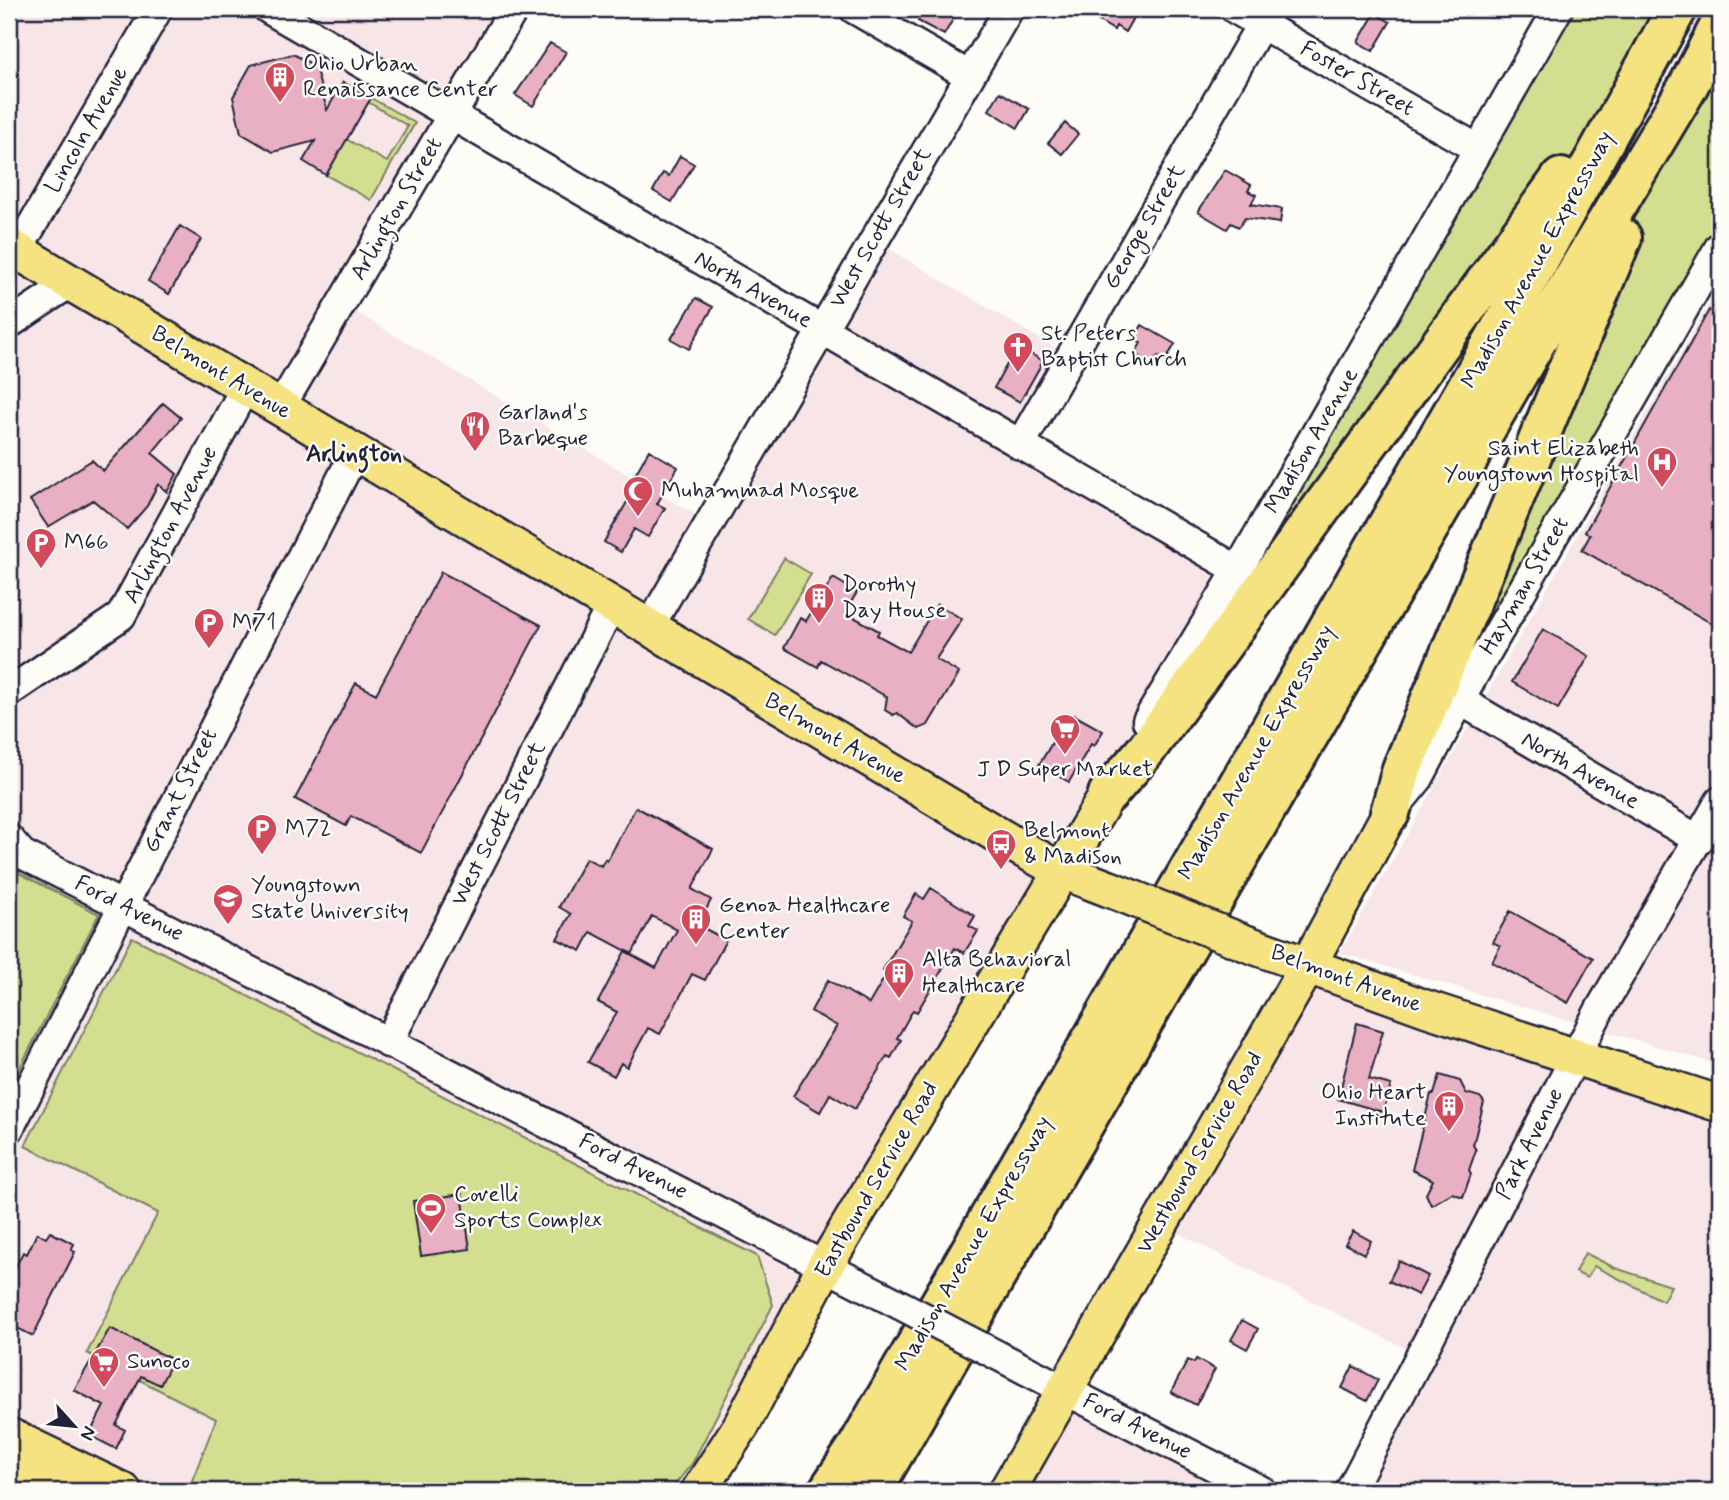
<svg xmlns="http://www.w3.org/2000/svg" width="1729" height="1500" font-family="Mynerve,sans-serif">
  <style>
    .built { fill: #f7e5e7 }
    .green { fill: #d3de90; stroke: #7a8066; stroke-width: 2 }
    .building { fill: #e9b0c3; stroke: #22223b; stroke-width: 2 }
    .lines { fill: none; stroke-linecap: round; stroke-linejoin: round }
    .minor-casing { stroke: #22223b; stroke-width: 33 }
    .major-casing { stroke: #22223b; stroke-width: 40 }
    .highway-casing { stroke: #22223b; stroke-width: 44 }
    .minor { stroke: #fdfcf7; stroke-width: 28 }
    .major { stroke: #f5e382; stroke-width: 35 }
    .highway { stroke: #f5e382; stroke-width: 38 }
    .minor-bridge-casing { stroke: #22223b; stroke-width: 33; stroke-linecap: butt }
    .major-bridge-casing { stroke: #22223b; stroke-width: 40; stroke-linecap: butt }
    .minor-bridge { stroke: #fdfcf7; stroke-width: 28 }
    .major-bridge { stroke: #f5e382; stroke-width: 35 }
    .labels { text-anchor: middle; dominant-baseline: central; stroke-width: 5; stroke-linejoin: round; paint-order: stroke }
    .poi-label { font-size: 23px; fill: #22223b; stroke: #fdfcf7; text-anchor: start }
    .street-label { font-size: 23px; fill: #22223b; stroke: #fdfcf7 }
    .neighbourhood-label { font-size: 24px; font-weight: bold; fill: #22223b; stroke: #fdfcf7 }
  </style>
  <rect width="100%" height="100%" fill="#fdfcf7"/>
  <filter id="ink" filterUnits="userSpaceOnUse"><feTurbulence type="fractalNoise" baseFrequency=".0143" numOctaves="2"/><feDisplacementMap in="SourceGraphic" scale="14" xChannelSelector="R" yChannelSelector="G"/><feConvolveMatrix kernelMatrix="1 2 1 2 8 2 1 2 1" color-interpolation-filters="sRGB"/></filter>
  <g filter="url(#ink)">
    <path class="built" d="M9 9H514L342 304 709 523 874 240 1070 357 1020 444 1238 570 699 1491H9Z
      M1720 284V1065L1340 953Z
      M1307 967 1720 1104V1491H1350L1420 1356 1160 1224Z
      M1065 1390 1262 1491H1007Z"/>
    <path class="green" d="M1558 9H1677L1658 43 1477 294 1136 739Z
      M1720 25V246L1453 691C1535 466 1609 238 1720 25Z
      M371 98 415 123 371 200 326 175 346 139 387 162 408 126 368 102Z
      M784 558 811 574 775 635 748 619Z
      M9 868 99 914 9 1089Z
      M132 937 757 1256 773 1305 693 1462 670 1491H188L216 1419 87 1353 158 1213 25 1146Z
      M1585 1253 1615 1268 1671 1286 1663 1301 1594 1266 1587 1278 1575 1272Z"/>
    <path class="building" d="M925 9H959L944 35 918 21Z
      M1100 9H1122L1134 16 1125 32 1116 26 1114 30 1094 18Z
      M1375 13 1390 22 1373 51 1358 42Z
      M550 43 566 52 533 106 515 95Z
      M293 54 315 66 327 110 343 82 371 98 326 175 303 161 315 141 273 152 241 133 233 97 251 65Z
      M1000 92 1029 109 1018 128 989 110Z
      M1065 123 1078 134 1062 154 1048 143Z
      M680 156 694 164 672 202 653 191 663 173 669 176Z
      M1225 170 1251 185 1248 191 1256 195 1251 204 1282 209 1280 223 1245 218 1239 227 1231 223 1227 229 1198 212Z
      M180 226 201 239 169 294 148 281Z
      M696 298 713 307 689 349 671 339Z
      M1709 310 1720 316V628L1582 550 1590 535 1585 532Z
      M1142 325 1175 344 1166 360 1158 356 1153 364 1135 354 1141 343 1134 339Z
      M1017 346 1043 361 1020 402 994 388Z
      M163 403 181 418 152 453 177 474 167 492 158 484 147 506 127 529 93 500 48 527 30 500 92 460 103 471Z
      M649 450 678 467 657 504 665 508 648 537 634 529 621 552 604 542 642 476 636 473Z
      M441 572 541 625 421 853 351 816 346 826 295 799 356 683 376 694Z
      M833 578 857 592 846 611 848 614 879 631 877 635 908 652 937 604 962 619 936 659 959 673 928 725 918 729 897 713 893 715 885 710 887 697 821 660 818 667 784 648 800 618 806 621Z
      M1543 629 1589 656 1558 709 1512 682Z
      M1074 715 1103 731 1094 746 1091 744 1069 782 1039 765 1062 726 1066 729Z
      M636 807 713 849 692 889 711 900 698 925 726 940 705 980 692 974 660 1034 648 1028 627 1067 621 1063 614 1076 588 1062 617 1012 598 1002 625 951 656 968 677 930 652 916 632 954 591 932 581 951 557 939 571 914 559 907 586 858 601 866 605 859 607 861Z
      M931 888 975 916 969 926 978 931 964 953 955 948 917 1012 913 1010 897 1038 901 1040 891 1058 887 1056 855 1109 830 1094 820 1112 793 1096 837 1026 811 1011 828 980 869 1004 887 973 883 970 912 921 903 916 916 894 924 899Z
      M1510 911 1593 958 1568 1003 1492 962 1500 946 1493 942Z
      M1357 1023 1383 1031 1369 1079 1391 1085 1383 1112 1338 1099Z
      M1440 1075 1460 1081 1466 1093 1480 1097 1484 1102 1473 1145 1476 1150 1469 1170 1471 1174 1463 1197 1452 1193 1431 1205 1426 1194 1433 1180 1412 1170 1431 1094H1434Z
      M462 1194 470 1249 421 1256 413 1201Z
      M1353 1231 1371 1241 1364 1254 1345 1244Z
      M50 1232 74 1244 71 1250 75 1252 33 1336 9 1324V1280L23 1252 27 1254 37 1233 46 1238Z
      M1399 1261 1428 1276 1418 1295 1389 1281Z
      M1242 1320 1258 1329 1247 1349 1231 1340Z
      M110 1328 173 1360 160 1385 141 1376 116 1425 125 1430 116 1449 89 1435 104 1406 74 1390Z
      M1196 1359 1215 1369 1196 1405 1171 1392 1188 1360 1194 1363Z
      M1353 1366 1378 1380 1367 1401 1342 1388Z"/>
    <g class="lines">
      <g class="minor-casing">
        <path id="minor" d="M268 9 1238 570
          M854 9 970 76
          M1235 9 1478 149
          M17 251 158 9
          M9 324 70 283
          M280 408 514 9
          M1020 445 1270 9
          M648 629 1009 9
          M9 692 121 616 245 388
          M1461 701 1699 840
          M1147 721 1238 570 1558 9
          M1396 806 1419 778 1472 678 1720 246
          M9 839 22 854 881 1295
          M388 1043 611 606
          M9 1129 354 454
          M1026 1370 1262 1491
          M1350 1491 1599 1011 1720 801"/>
      </g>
      <g class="major-casing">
        <path id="major" d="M9 246 1013 844 1060 870 1112 890
          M1248 944 1425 1008 1720 1104
          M9 1436 123 1491
          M9 1464 66 1491
          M699 1491 741 1426 825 1266 1108 794
          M1007 1491 1307 967 1390 813"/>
      </g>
      <g class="highway-casing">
        <path id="highway" d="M1108 794 1146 750 1561 178
          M1390 813 1402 769 1622 238
          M828 1491 858 1446 1513 307 1677 9
          M872 1491 1572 280 1686 90 1720 25"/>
      </g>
      <use href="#minor" class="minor"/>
      <use href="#major" class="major"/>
      <use href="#highway" class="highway"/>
      <g class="minor-bridge-casing">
        <path id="minor-bridge" d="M881 1295 1026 1370"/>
      </g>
      <g class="major-bridge-casing">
        <path id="major-bridge" d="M1112 890 1248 944"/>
      </g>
      <use href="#minor-bridge" class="minor-bridge"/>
      <use href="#major-bridge" class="major-bridge"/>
    </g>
  </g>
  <defs>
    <g id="building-pin" transform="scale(1.575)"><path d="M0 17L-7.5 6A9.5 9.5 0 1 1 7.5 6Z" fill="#d1495b" stroke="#fdfcf7"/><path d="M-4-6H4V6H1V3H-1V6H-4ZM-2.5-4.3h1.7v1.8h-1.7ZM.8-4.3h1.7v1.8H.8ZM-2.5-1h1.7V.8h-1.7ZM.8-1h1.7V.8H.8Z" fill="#fff"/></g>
    <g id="church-pin" transform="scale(1.575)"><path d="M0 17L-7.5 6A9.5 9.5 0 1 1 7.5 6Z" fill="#d1495b" stroke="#fdfcf7"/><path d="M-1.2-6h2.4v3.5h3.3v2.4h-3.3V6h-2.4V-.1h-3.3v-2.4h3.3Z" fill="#fff"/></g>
    <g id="restaurant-pin" transform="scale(1.575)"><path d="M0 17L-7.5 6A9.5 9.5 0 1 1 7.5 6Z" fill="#d1495b" stroke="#fdfcf7"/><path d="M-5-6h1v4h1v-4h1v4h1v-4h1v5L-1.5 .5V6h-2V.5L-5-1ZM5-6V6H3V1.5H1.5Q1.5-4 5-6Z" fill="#fff"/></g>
    <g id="hospital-pin" transform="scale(1.575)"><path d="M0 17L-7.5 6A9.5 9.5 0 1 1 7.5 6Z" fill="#d1495b" stroke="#fdfcf7"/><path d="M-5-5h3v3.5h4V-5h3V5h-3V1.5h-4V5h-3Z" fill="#fff"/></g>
    <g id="mosque-pin" transform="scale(1.575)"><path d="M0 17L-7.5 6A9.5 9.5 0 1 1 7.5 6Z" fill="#d1495b" stroke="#fdfcf7"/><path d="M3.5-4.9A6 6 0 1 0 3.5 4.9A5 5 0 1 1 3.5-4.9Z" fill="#fff"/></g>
    <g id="parking-pin" transform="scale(1.575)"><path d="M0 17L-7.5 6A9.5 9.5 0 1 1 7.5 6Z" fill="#d1495b" stroke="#fdfcf7"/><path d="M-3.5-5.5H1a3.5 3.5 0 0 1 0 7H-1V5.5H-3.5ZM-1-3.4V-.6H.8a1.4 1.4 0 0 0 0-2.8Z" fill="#fff"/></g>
    <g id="supermarket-pin" transform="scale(1.575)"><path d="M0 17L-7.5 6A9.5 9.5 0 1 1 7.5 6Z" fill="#d1495b" stroke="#fdfcf7"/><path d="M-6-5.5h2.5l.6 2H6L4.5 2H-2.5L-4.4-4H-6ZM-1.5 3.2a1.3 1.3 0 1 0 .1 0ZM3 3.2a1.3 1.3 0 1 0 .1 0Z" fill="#fff"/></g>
    <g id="bus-pin" transform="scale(1.575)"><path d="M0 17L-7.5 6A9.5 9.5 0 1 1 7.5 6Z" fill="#d1495b" stroke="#fdfcf7"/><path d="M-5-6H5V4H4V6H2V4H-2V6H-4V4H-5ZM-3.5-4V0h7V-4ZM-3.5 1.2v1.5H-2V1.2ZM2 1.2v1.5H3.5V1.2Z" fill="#fff"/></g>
    <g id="university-pin" transform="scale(1.575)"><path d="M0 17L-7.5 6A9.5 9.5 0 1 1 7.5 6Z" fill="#d1495b" stroke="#fdfcf7"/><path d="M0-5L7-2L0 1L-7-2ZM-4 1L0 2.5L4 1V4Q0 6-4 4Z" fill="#fff"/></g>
    <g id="stadium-pin" transform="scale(1.575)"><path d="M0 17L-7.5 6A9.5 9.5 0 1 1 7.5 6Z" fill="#d1495b" stroke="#fdfcf7"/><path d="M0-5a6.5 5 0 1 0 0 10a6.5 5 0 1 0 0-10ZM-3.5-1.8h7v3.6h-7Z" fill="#fff"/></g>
  </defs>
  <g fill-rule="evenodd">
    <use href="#building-pin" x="280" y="77"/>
    <use href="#church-pin" x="1018" y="347"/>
    <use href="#restaurant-pin" x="475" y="426"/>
    <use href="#hospital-pin" x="1662" y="462"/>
    <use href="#mosque-pin" x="638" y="491"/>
    <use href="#parking-pin" x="41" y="543"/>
    <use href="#building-pin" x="819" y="598"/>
    <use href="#parking-pin" x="209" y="623"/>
    <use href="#supermarket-pin" x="1065" y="729"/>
    <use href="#parking-pin" x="262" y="829"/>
    <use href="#bus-pin" x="1001" y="844"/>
    <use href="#university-pin" x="228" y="899"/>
    <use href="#building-pin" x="696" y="919"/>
    <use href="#building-pin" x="899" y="973"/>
    <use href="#building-pin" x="1449" y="1106"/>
    <use href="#stadium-pin" x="431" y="1208"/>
    <use href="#supermarket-pin" x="104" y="1362"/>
  </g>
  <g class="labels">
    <g class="poi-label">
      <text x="303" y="64">Ohio Urban<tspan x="303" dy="26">Renaissance Center</tspan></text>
      <text x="1041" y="334">St. Peters<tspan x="1041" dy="26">Baptist Church</tspan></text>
      <text x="498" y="413">Garland's<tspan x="498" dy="26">Barbeque</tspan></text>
      <text x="1639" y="449" text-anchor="end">Saint Elizabeth<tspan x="1639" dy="26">Youngstown Hospital</tspan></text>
      <text x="661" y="491">Muhammad Mosque</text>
      <text x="64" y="543">M66</text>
      <text x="842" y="585">Dorothy<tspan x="842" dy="26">Day House</tspan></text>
      <text x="232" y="623">M71</text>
      <text x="1065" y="770" text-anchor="middle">J D Super Market</text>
      <text x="285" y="829">M72</text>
      <text x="1024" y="831">Belmont<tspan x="1024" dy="26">&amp; Madison</tspan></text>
      <text x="251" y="886">Youngstown<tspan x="251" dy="26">State University</tspan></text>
      <text x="719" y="906">Genoa Healthcare<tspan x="719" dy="26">Center</tspan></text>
      <text x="922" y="960">Alta Behavioral<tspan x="922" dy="26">Healthcare</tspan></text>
      <text x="1426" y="1093" text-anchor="end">Ohio Heart<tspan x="1426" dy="26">Institute</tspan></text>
      <text x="454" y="1195">Covelli<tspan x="454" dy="26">Sports Complex</tspan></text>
      <text x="127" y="1362">Sunoco</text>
    </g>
    <g class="street-label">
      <text transform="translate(1357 79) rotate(30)">Foster Street</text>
      <text transform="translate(87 130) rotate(-60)">Lincoln Avenue</text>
      <text transform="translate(397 209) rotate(-60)">Arlington Street</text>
      <text transform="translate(1145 227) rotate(-60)">George Street</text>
      <text transform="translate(881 228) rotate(-60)">West Scott Street</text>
      <text transform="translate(1538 260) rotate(-61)">Madison Avenue Expressway</text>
      <text transform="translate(753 290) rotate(30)">North Avenue</text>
      <text transform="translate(221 373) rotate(31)">Belmont Avenue</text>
      <text transform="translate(1312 441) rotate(-60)">Madison Avenue</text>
      <text transform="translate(171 525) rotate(-62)">Arlington Avenue</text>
      <text transform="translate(1525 586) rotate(-60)">Hayman Street</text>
      <text transform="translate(835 739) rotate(30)">Belmont Avenue</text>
      <text transform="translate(1257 753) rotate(-60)">Madison Avenue Expressway</text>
      <text transform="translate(1580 771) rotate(30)">North Avenue</text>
      <text transform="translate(181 791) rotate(-63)">Grant Street</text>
      <text transform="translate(499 824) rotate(-63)">West Scott Street</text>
      <text transform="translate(129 909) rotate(27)">Ford Avenue</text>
      <text transform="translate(1346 979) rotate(20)">Belmont Avenue</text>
      <text transform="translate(1530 1144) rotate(-63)">Park Avenue</text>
      <text transform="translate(1200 1153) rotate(-60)">Westbound Service Road</text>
      <text transform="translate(633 1167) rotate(27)">Ford Avenue</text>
      <text transform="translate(877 1180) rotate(-60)">Eastbound Service Road</text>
      <text transform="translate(974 1244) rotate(-60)">Madison Avenue Expressway</text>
      <text transform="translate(1137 1427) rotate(27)">Ford Avenue</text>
    </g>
    <g class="neighbourhood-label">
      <text x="354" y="454">Arlington</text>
    </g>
  </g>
  <rect width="1729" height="1500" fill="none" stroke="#fdfcf7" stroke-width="35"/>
  <rect x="18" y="18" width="1694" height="1465" fill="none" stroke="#22223b" stroke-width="2.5" filter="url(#ink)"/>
  <g transform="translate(74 1426) rotate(117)" stroke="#fdfcf7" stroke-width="5" paint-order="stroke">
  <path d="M0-5L12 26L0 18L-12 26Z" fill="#22223b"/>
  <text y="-10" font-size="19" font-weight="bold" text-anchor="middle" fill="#22223b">N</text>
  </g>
</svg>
